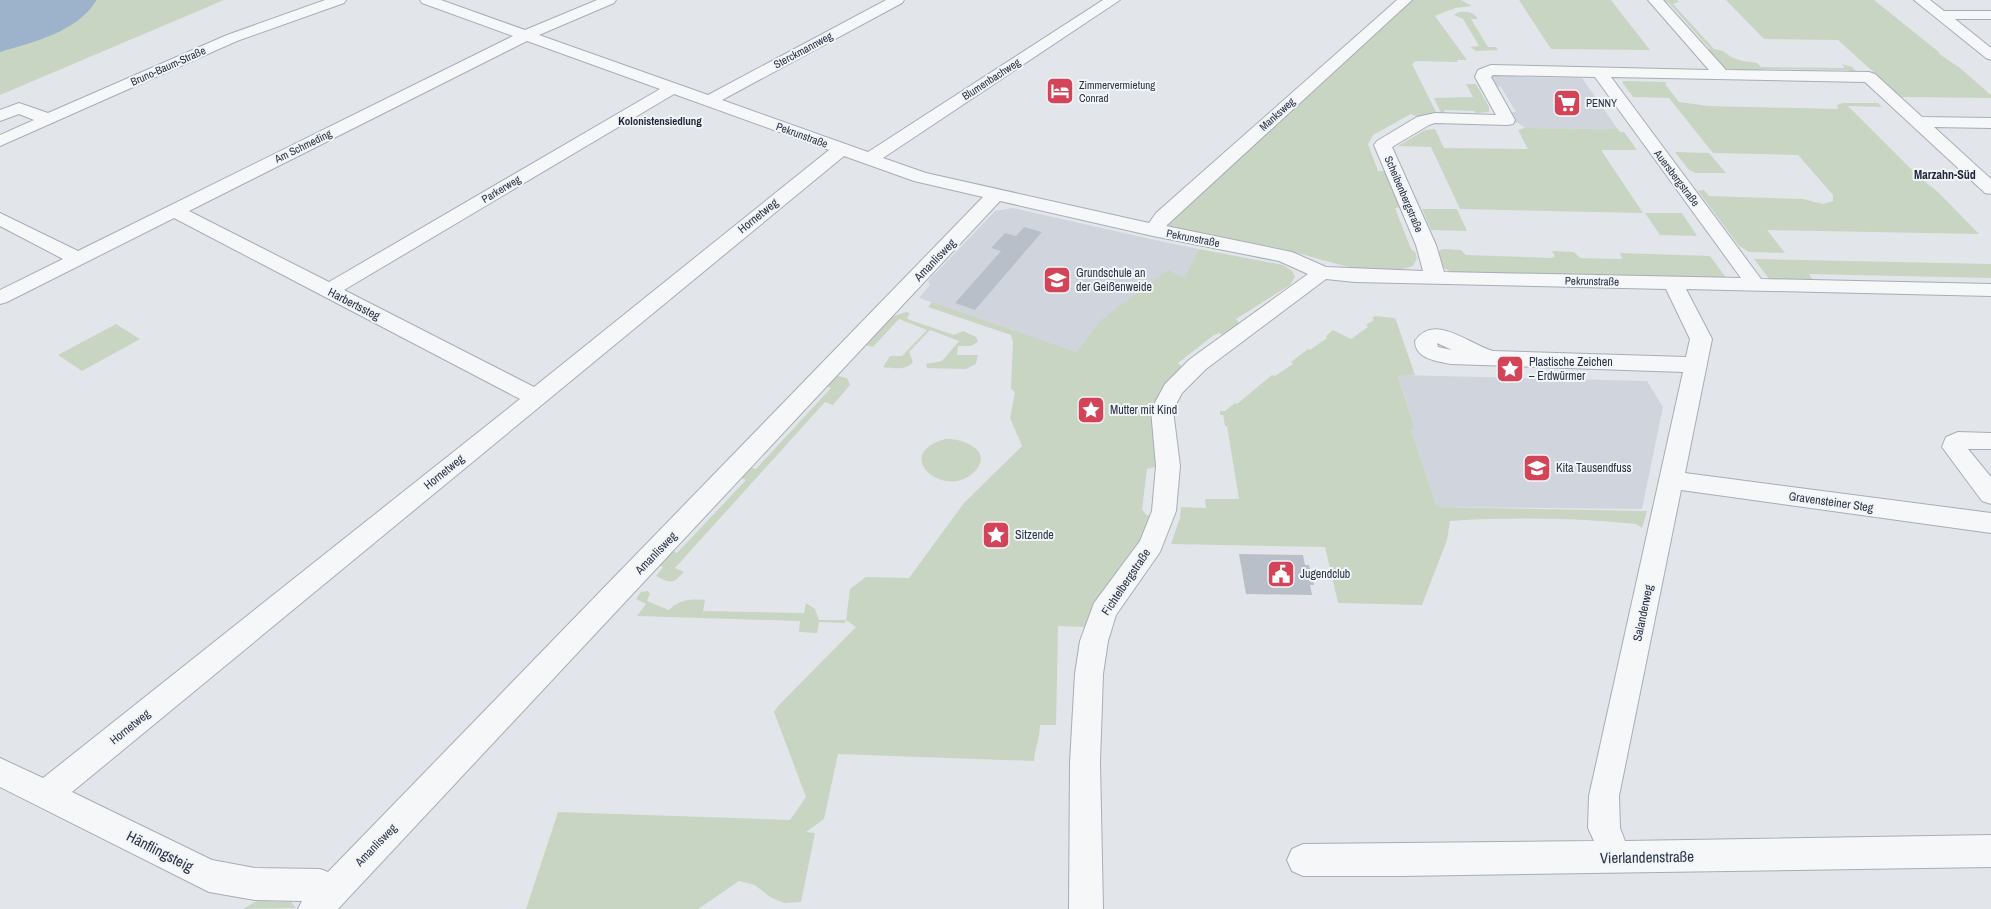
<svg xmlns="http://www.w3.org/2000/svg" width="1991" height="909" font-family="'Archivo Narrow',sans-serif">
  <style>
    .built { fill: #d0d5dd }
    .green { fill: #c8d5c3 }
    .water { fill: #9db3cc }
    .building { fill: #b9bfc9 }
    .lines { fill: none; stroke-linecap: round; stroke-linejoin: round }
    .minor-casing { stroke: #a7adb6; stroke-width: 2 }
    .minor { fill: #f5f7f9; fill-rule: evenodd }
    .labels { text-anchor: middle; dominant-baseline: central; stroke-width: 4; stroke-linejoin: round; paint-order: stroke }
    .far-street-label { font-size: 11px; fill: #2a3344; stroke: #f2f5f8 }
    .far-poi-label { font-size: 11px; fill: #2a3344; stroke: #f2f5f8; text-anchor: start }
    .far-neighbourhood-label { font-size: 11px; font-weight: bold; fill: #1c2435; stroke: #f2f5f8 }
    .far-quarter-label { font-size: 12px; font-weight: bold; fill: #1c2435; stroke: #f2f5f8 }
    .street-label { font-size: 12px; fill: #2a3344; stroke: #f2f5f8 }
    .poi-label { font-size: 12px; fill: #2a3344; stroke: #f2f5f8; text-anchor: start }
    .near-street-label { font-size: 15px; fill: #2a3344; stroke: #f2f5f8 }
  </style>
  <rect width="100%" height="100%" fill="#e2e6eb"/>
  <path class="built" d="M1518 74 1520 77 1582 78 1617 128 1614 129 1525 128 1518 123H1513L1508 112H1516L1501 87 1493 86 1489 75Z
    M1013 208 1164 242 1199 249 1184 278 1077 352 919 298 930 285 928 281 995 211Z
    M1398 375 1647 381 1663 407 1642 509 1437 507 1411 429H1415Z"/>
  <path class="green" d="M0 0H224L0 95Z
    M1412 0H1461L1472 6 1455 8 1435 16 1467 60H1457L1458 62 1416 61 1412 64 1437 114 1419 118 1411 114 1373 135 1368 144 1378 171H1389L1403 207 1395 208 1411 249 1415 252 1417 258 1413 266C1372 281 1319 257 1278 248 1242 240 1205 234 1169 226L1168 223Z
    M1519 0H1611L1650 50 1551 49Z
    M1660 0H1677L1679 2 1673 4 1714 49 1723 51 1731 57 1742 61 1757 63 1761 67 1845 68 1842 64 1852 67 1857 72 1852 74 1848 70 1764 69 1767 73 1736 72 1724 68 1708 50 1710 49 1669 3Z
    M1726 0H1874L1940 53H1938L1960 68 1991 95V98L1901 97 1838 40 1764 39Z
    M1459 12C1466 11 1474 12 1478 19H1471L1488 47H1496L1498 50 1476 51 1470 47 1479 46 1463 19 1454 15Z
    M1624 81 1667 82 1665 84 1679 102 1709 106 1838 109 1837 105 1843 103H1878L1882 107 1848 106 1920 178 1938 192 1979 234 1767 230 1785 253 1749 252 1739 246 1698 191 1704 190 1709 196 1803 199 1823 204 1833 201V195L1798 155 1713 153 1669 98 1633 97 1622 82Z
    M1466 84H1476L1489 107V112L1476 113 1474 111 1444 110 1446 115H1442L1434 98 1473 97Z
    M1525 128 1614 129 1617 128 1620 132H1624L1637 150H1601L1643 213 1460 209 1431 147 1398 146 1425 130 1435 129 1444 148 1528 149 1518 130Z
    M1675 152 1709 153 1726 173H1696L1689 170Z
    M1422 209H1457L1467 231 1431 230Z
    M1645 213H1682L1697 236 1660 235Z
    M1199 249 1283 265 1292 271 1295 277 1290 285 1236 319 1240 324 1225 336 1219 333 1214 335 1178 363 1183 368 1175 378 1159 466 1147 469 1142 509 1146 515 1153 516V521L1086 627 1058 626 1056 725H1040C1040 738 1035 748 1034 761L838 754 824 819 806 832 815 833 801 902 784 903 770 897 755 885 739 881 698 909H526L558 812 790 820 806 797 774 712 778 706 856 627 846 620 845 623 819 622 817 633 799 632 800 621 637 616 646 604 636 599 641 592 648 591 650 594 647 601 669 610C680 599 691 599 705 600L703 611 804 613 806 603 815 609 819 620H846L850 589 866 577 909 578 964 503 1022 446 1010 418 1015 392 1011 389 1013 342 1011 335 928 307 932 302 1077 352 1102 319 1168 270 1184 278Z
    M1443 249 1461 250 1466 255 1552 258 1555 256 1552 251 1574 252 1580 258 1620 259 1622 258 1620 253 1710 256 1727 279 1452 273 1440 265 1437 252Z
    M1754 259 1991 264V278L1809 274 1813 281 1770 280Z
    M906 312 910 313 907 318 910 320 954 335 963 331 976 337 978 342 971 346H958L957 355H978L976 364 966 369 927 368 926 364 942 361 959 341 930 330 909 352 913 362C906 371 893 368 883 367L890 356H902L927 330 899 319 873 347 866 345 891 317Z
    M1375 316 1394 318 1396 320 1415 375 1398 376 1415 429H1411L1437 507 1647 511 1642 528 1636 524C1574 518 1513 517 1450 521L1447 540 1422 605 1338 603 1325 547 1171 544 1180 518 1181 507 1206 508 1205 499H1239L1227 426H1225L1223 415H1220V411H1225L1235 403 1237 404 1272 375 1275 376 1293 364 1291 362 1308 349 1310 350 1327 338 1326 336 1333 330 1351 339 1368 327 1366 325 1374 320 1372 318Z
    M116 324 140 339 82 371 58 355Z
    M838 376 847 378 850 385 833 405 825 402 675 568 684 572C672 585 671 583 656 576L663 567 655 564 668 549 677 553 746 480 737 476 746 466 756 469 831 388 823 385 832 377Z
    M946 439C963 438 995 451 974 472 944 502 890 453 946 439Z
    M257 901 291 902 296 908 243 909Z"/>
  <path class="water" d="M0 0H96V1C77 32 33 42 0 52Z"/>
  <path class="building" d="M1024 227 1042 232 975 310 955 303 1001 251 991 248 1005 233 1016 236Z
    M1239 554 1303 555 1305 565H1309L1314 585H1310L1312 595 1246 594Z"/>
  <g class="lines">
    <g class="minor-casing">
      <path id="minor" d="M325 0H346L344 3 237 41 0 146V135L34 120 19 114 0 121V110L19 103 48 113 227 35Z
        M420 0H441L525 30 597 0H616L614 3 539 35 708 95 886 0H904L902 3 722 100 868 152 1103 0H1120L883 158 926 173 1149 223 1156 213 1397 0H1412L1166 226 1292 252 1326 267 1423 271 1416 245 1374 145 1377 141 1417 117 1435 113 1496 115 1475 77 1478 70 1491 65 1709 70 1648 0H1663L1726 70 1869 72 1875 74 1922 117 1991 118V128L1934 127 1991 179V194L1985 193 1865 82 1611 77 1761 279 1991 284V296L1686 289 1712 339 1685 473 1991 513V533L1681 490 1619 796 1620 828 1625 841 1991 835V867L1401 876H1303L1292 871 1287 860 1292 849 1303 844 1594 841 1588 828 1589 796 1683 372 1451 364C1437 361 1415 359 1415 341 1434 312 1470 345 1493 351L1686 357 1690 339 1666 289 1355 282 1326 279 1206 369 1182 393 1173 410 1180 466 1176 511 1160 552 1116 615 1108 641 1103 674 1100 762 1103 909H1069L1070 762 1075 674 1080 641 1094 603 1140 541 1152 511 1156 466 1151 410 1165 384 1190 359 1308 274 1279 261 1153 236 1000 201 338 909H298L302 901 255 900 209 892 0 787V758L43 778 520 399 174 218 7 302 0 304V290L63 259 0 226V213L78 251 513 36 422 3ZM527 41 660 89 329 282 189 211ZM1493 75 1595 77 1741 278 1444 272 1436 245 1392 147 1429 125 1435 123 1507 125 1513 124 1515 120 1491 77ZM674 94 829 150 534 387 344 290ZM844 156 914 181 983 197 328 872 320 869 255 868 212 860 72 792ZM1437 343 1452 350 1438 347Z
        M1914 0H1930L1944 11H1991V19H1955L1991 48V60L1986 58Z
        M1958 432 1991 433V449H1968L1991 477V504L1982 501 1942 447 1946 437Z"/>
    </g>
    <use href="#minor" class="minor"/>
  </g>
  <defs>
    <g id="hotel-square" transform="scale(1.4375)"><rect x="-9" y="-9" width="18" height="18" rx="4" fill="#d34459" stroke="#f2f5f8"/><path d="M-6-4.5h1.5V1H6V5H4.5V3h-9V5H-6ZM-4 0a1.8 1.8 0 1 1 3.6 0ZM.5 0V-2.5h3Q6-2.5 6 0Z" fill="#fff"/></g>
    <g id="supermarket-square" transform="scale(1.4375)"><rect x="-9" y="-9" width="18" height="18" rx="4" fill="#d34459" stroke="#f2f5f8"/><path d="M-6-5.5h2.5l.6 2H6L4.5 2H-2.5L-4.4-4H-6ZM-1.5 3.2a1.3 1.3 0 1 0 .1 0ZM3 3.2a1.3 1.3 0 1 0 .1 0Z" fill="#fff"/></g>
    <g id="school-square" transform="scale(1.4375)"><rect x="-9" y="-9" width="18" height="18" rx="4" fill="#d34459" stroke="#f2f5f8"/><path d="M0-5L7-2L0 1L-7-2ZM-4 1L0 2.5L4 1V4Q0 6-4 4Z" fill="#fff"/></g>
    <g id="sight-square" transform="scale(1.4375)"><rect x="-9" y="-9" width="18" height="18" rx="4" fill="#d34459" stroke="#f2f5f8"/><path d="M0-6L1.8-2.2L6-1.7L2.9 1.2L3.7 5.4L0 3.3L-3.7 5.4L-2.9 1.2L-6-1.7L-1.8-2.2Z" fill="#fff"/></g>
    <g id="civic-square" transform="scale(1.4375)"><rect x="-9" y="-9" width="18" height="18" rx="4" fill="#d34459" stroke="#f2f5f8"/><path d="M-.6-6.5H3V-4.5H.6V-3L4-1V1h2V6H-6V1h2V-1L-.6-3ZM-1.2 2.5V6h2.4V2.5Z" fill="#fff"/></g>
  </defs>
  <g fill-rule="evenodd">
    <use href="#hotel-square" x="1060" y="91"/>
    <use href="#supermarket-square" x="1567" y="103"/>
    <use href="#school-square" x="1057" y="280"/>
    <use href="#sight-square" x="1510" y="369"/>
    <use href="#sight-square" x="1091" y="410"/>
    <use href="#school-square" x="1537" y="468"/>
    <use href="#sight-square" x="996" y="535"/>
    <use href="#civic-square" x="1281" y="574"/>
  </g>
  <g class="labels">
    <g class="far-street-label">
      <text transform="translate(803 50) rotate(-28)">Sterckmannweg</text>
      <text transform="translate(168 66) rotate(-24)">Bruno-Baum-Straße</text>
      <text transform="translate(991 79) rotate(-33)">Blumenbachweg</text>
      <text transform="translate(1277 114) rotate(-42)">Manksweg</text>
      <text transform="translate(802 135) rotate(20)">Pekrunstraße</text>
      <text transform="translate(303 146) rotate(-26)">Am Schmeding</text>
      <text transform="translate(1677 178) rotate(53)">Auersbergstraße</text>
      <text transform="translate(501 189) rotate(-31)">Parkerweg</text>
      <text transform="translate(1404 194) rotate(67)">Scheibenbergstraße</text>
      <text transform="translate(1193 238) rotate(11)">Pekrunstraße</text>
      <text transform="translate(1592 281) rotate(1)">Pekrunstraße</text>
    </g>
    <g class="far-poi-label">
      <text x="1079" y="85">Zimmervermietung<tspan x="1079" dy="13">Conrad</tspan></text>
      <text x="1586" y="103">PENNY</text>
    </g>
    <g class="far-neighbourhood-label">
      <text x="660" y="121">Kolonistensiedlung</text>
    </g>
    <g class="far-quarter-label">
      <text x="1945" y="175">Marzahn-Süd</text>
    </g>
    <g class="street-label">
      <text transform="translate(758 216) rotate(-39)">Hornetweg</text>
      <text transform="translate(935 260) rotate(-46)">Amanlisweg</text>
      <text transform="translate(354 304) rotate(27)">Harbertssteg</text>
      <text transform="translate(444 472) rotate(-39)">Hornetweg</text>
      <text transform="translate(1831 502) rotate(8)">Gravensteiner Steg</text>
      <text transform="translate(656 553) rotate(-46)">Amanlisweg</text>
      <text transform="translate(1126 582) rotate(-56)">Fichtelbergstraße</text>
      <text transform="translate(1643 613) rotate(-78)">Salanderweg</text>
      <text transform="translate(130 727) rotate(-39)">Hornetweg</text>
      <text transform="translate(376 845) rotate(-46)">Amanlisweg</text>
    </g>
    <g class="poi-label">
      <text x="1076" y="273">Grundschule an<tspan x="1076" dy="14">der Geißenweide</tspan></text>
      <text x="1529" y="362">Plastische Zeichen<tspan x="1529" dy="14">– Erdwürmer</tspan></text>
      <text x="1110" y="410">Mutter mit Kind</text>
      <text x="1556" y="468">Kita Tausendfuss</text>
      <text x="1015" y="535">Sitzende</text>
      <text x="1300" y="574">Jugendclub</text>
    </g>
    <g class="near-street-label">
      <text transform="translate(160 851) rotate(27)">Hänflingsteig</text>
      <text transform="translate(1647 857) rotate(-1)">Vierlandenstraße</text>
    </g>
  </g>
</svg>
